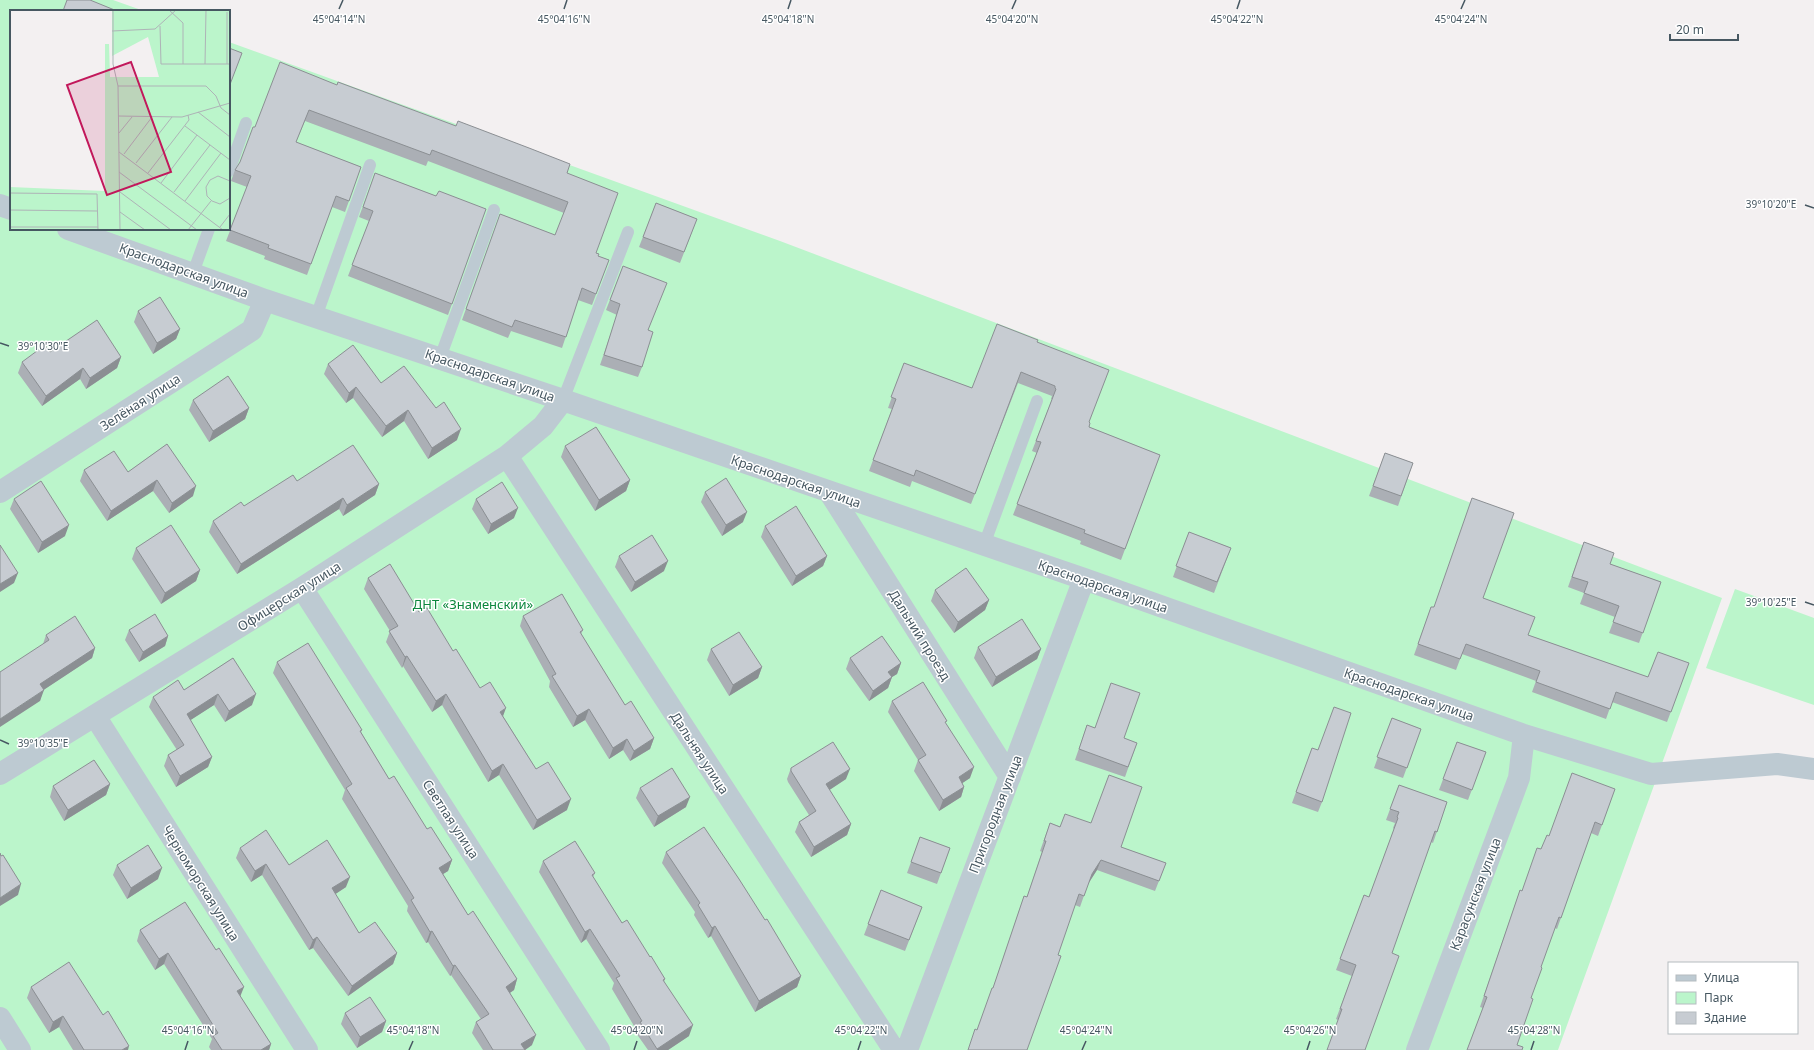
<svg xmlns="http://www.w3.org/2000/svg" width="1814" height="1050" font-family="'Noto Sans',sans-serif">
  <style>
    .green { fill: #bbf5cb }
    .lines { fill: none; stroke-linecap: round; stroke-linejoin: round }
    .service { stroke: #bdcad2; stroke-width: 12 }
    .minor { stroke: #bdcad2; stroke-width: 22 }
    .wall { fill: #abafb5 }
    .shaded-wall { fill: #8b8f93 }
    .building { fill: #c7ccd2; stroke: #8b8f93 }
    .ticks { fill: none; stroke: #465761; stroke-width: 1.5 }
    .labels { text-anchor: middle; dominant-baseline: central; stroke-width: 3; stroke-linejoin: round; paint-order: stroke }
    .street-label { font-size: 13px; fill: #465761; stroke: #fff }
    .park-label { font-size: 13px; fill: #0c873d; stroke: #fff }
    .inset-road { fill: none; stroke: #aeb3b7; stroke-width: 1 }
    .view { fill: #c2185b; fill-opacity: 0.15; stroke: #c2185b; stroke-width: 2 }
    .inset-edge { fill: none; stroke: #465761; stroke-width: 2 }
    .ticks-label { font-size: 10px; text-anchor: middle; fill: #465761; stroke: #fff; stroke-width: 3; stroke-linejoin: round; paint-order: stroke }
  </style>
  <rect width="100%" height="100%" fill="#f3f0f1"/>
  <path class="green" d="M0 0H113L144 11H11V229H229V42L780 241 1722 598 1558 1050H0Z
    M1735 589 1814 618V705L1706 668Z"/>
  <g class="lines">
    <path class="service" d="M229 171 246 123
      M193 273 209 229
      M316 317 370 165
      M440 358 494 210
      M563 400 628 232
      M984 545 1037 401"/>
    <path class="minor" d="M0 205 11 209
      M68 229 265 300 563 400 1084 579 1524 735 1651 774 1777 764 1814 769
      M507 456 894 1050
      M0 492 252 330 265 300
      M830 493 1010 777
      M302 588 599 1050
      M95 716 307 1050
      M0 774 302 588 507 456 543 426 563 400
      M0 1018 20 1050
      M907 1050 1084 579
      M1417 1050 1519 778 1524 735"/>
  </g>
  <path class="wall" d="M337 85 567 173 596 253 598 256 609 260 592 305 578 300 562 348 511 331 508 338 462 320 500 214 555 235 564 213 428 161 426 166 305 121 296 142 361 167 345 212 332 207 307 275 264 259 265 256 226 241 247 187 231 181 235 170 240 163 255 127Z
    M375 173 436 196 486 209 448 315 348 276 369 221 359 217Z
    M656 203 697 219 680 263 639 247Z
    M623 266 649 331 642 367 638 377 600 365 617 315 606 310Z
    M138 311 180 329 176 339 153 354 134 322Z
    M1037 342 1089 422V427L1160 455 1121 560 1080 544 1081 541 1013 515 1037 453 1032 451 1052 399H1051L1052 396 1018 383 971 504 912 481 910 487 869 471 892 409 888 408 904 363 972 388Z
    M50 352 121 357 117 368 86 389 80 379 42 406 18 373 22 362Z
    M328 364 381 383 457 440 428 459 404 421 382 437 353 398 346 403 324 374Z
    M193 400 249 408 245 419 209 442 189 410Z
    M167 444 193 496 169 513 153 491 107 521 80 481 84 470 128 472Z
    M565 446 630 480 626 491 595 511 561 457Z
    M1385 453 1413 463 1398 506 1369 496Z
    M297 481 379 484 375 495 343 516 339 509 237 574 209 532 213 521Z
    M705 492 743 522 722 536 701 502Z
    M14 499 65 536 38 553 10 509Z
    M476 499 514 518 488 534 472 509Z
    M765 526 827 556 823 566 792 586 761 537Z
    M1189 532 1231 548 1214 593 1173 577Z
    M1584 542 1610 564 1661 582 1639 643 1609 633 1615 617 1580 604 1584 593 1568 587Z
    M136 548 200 570 196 581 161 604 132 559Z
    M619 556 664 571 631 592 615 567Z
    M368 578 419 612 453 651 480 688 503 716 536 769 567 810 533 830 499 775 488 782 442 705 432 712 403 666 402 668 386 642 390 631 364 589Z
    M935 590 989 600 985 610 954 633 931 601Z
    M1483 598 1528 635 1648 677 1689 663 1667 722 1612 702 1606 719 1532 692 1536 681 1462 654 1456 670 1414 655 1431 607H1433Z
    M523 616 583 630 581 634 625 705 654 738 650 749 630 761 623 750 609 759 585 720 573 727 549 687 550 681 520 626Z
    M129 630 168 636 165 646 139 662 125 640Z
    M46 635 95 648 92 658 43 690 40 701 43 644Z
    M978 647 1041 649 1037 659 992 687 974 658Z
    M711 649 762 667 758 678 729 696 707 660Z
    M233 658 252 705 225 722 214 705 190 720 212 757 208 767 176 787 164 766 168 755 177 750 149 707 153 697 184 690Z
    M850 658 901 663 897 674 892 677 888 688 869 701 846 669Z
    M277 662 362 730 361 732 389 779 427 829 452 860 448 871 443 874 468 915 517 979 514 990 510 993 532 1045 525 1050H483L472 1033 476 1022 481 1019 451 975 450 976 428 942 426 943 407 911 408 906 342 799 345 790 273 673Z
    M892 701 946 724 970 778 962 783 964 787 961 797 939 811 914 771 918 760 888 712Z
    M1392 718 1421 729 1403 778 1374 768Z
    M1087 725 1137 743 1125 777 1075 760Z
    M1457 742 1486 752 1468 800 1439 790Z
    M1312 748 1322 802 1318 812 1292 803Z
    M791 768 846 779 829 790 851 824 847 835 811 857 795 832 799 822 809 815 788 782 787 779Z
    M110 784 106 795 64 821 50 797 53 786Z
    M1399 785 1447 802 1433 843 1431 842 1338 1020 1336 1019 1352 976 1336 970 1364 895 1369 897 1394 829 1393 828 1395 823 1386 820Z
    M640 788 686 807 654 827 636 798Z
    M1615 789 1598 836 1591 833 1557 929 1555 928 1467 1050 1483 1008 1480 1007 1520 890 1522 891 1541 849 1549 836Z
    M1050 823 1121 847 1166 863 1155 891 1097 870 1088 884 1080 907 1075 905 977 1030 993 988 1024 896 1027 897 1042 852 1040 851Z
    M920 837 950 848 937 884 907 873Z
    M240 848 289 865 346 887 335 894 359 933 397 953 393 964 348 996 313 948 309 950 262 875 251 882 236 858Z
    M666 852 765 920 801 976 797 987 755 1012 711 936 708 938 694 915 695 912 662 863Z
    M543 861 595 873 593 877 622 923 650 957 665 979 664 982 689 1036 668 1050H648L636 1033 637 1031 612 989 614 983 586 939 581 943 539 872Z
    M117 865 158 879 127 899 113 875Z
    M881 890 922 907 905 951 864 935Z
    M140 930 240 996 271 1044 269 1050H211L209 1047 212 1039 164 964 155 970 137 941Z
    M31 987 103 1015 128 1050H73L59 1027 49 1033 27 998Z
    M345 1013 386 1021 382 1032 357 1048 341 1024Z"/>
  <path class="shaded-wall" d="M180 329 176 339 153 354 157 343Z
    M121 357 117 368 86 389 90 378Z
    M83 368 80 379 42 406 46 396Z
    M356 387 353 398 346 403 349 393Z
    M249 408 245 419 209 442 213 431Z
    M408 410 404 421 382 437 386 426Z
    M461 429 457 440 428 459 432 448Z
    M157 480 153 491 107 521 111 511Z
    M630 480 626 491 595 511 599 500Z
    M379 484 375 495 343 516 347 505Z
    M196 486 193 496 169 513 172 503Z
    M343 498 339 509 237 574 241 564Z
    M518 508 514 518 488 534 491 524Z
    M747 512 743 522 722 536 726 525Z
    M69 525 65 536 38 553 42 542Z
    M827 556 823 566 792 586 796 576Z
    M668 561 664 571 631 592 635 582Z
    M200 570 196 581 161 604 165 593Z
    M18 573 14 583 0 592V584Z
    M989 600 985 610 954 633 958 622Z
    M168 636 165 646 139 662 143 652Z
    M95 648 92 658 36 695 40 684Z
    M1041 649 1037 659 992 687 996 677Z
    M407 656 403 666 402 668 405 657Z
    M901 663 897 674 892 677 888 688 869 701 873 691 888 672Z
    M762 667 758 678 729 696 733 685Z
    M44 690 40 701 0 727V719Z
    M218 694 214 705 183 725 187 714Z
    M256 694 252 705 225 722 229 711Z
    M446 694 442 705 432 712 436 701Z
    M506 708 502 719 500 712Z
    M589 709 585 720 573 727 577 716Z
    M654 738 650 749 630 761 634 751Z
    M627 739 623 750 609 759 613 748Z
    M212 757 208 767 176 787 180 776Z
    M503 764 499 775 488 782 492 771Z
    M974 767 970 778 955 788 959 777Z
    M850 769 846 779 822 795 826 784Z
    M110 784 106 795 64 821 68 810Z
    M964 787 961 797 939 811 943 800Z
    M690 797 686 807 654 827 658 816Z
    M571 799 567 810 533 830 537 820Z
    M851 824 847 835 811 857 814 847Z
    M452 860 448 871 435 879 439 868Z
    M1101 860 1097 870 1088 884 1092 874Z
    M266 864 262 875 251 882 255 871Z
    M162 868 158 879 127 899 131 888Z
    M350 877 346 887 328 899 332 888Z
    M21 884 18 895 0 906V898Z
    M715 926 711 936 708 938 712 928Z
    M590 929 586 939 581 943 585 932Z
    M432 931 428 942 426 943 430 932Z
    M317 937 313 948 309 950 313 940Z
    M168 953 164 964 155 970 159 959Z
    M397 953 393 964 348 996 352 986Z
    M455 965 451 975 450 976 453 966Z
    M801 976 797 987 755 1012 759 1001Z
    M517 979 514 990 502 998 506 987Z
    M244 987 240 997 237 991Z
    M63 1016 59 1027 49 1033 53 1022Z
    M386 1021 382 1032 357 1048 360 1037Z
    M693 1025 689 1036 668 1050H657V1049Z
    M536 1035 532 1045 525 1050 521 1044Z
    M271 1044 269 1050H261Z
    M129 1046 128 1050H122Z"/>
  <path class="building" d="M67 0H90L117 11H63Z
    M229 48 242 53 229 87Z
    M280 62 337 85 338 82 456 126 458 121 529 148 570 164 567 173 618 193 596 253 599 254 598 256 609 260 596 294 582 288 566 337 515 320 512 327 466 309 500 214 555 235 568 202 432 150 430 155 309 110 296 142 361 167 349 201 336 196 311 264 268 248 269 245 230 230 251 176 235 170 240 162 253 127H255Z
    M375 173 436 196 439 191 486 209 452 304 352 265 373 211 363 207Z
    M656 203 697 219 684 252 643 237Z
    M623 266 667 283 648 330 653 332 642 367 604 355 620 304 610 300Z
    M160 297 180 329 157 343 138 311Z
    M97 320 121 357 90 378 83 368 46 396 22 362 45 345 50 352Z
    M997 324 1038 340 1037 342 1109 370 1089 422 1090 423 1089 427 1160 455 1125 549 1084 533 1085 530 1017 504 1041 442 1036 441 1056 389 1055 388V386L1021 372 975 494 916 470 914 476 873 460 896 399 891 397 904 363 972 388Z
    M353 345 381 383 404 366 436 408 444 402 461 429 432 448 408 410 386 426 356 387 349 393 328 364Z
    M228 376 249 408 213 431 193 400Z
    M596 427 630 480 599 500 565 446Z
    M167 444 196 486 172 503 157 480 111 511 84 470 114 451 128 472Z
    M353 445 379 484 347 505 343 498 241 564 213 521 241 502 244 506 293 475 297 481Z
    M1385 453 1413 463 1401 496 1373 486Z
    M726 478 747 512 726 525 705 492Z
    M41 481 69 525 42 542 14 499Z
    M502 482 518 508 491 524 476 499Z
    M1472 498 1514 513 1483 598 1535 617 1528 635 1648 677 1658 652 1689 663 1671 712 1616 692 1610 709 1536 682 1540 671 1466 644 1460 659 1418 644 1431 607H1434Z
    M796 506 827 556 796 576 765 526Z
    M171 525 200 570 165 593 136 548Z
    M1189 532 1231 548 1217 582 1176 566Z
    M652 535 668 561 635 582 619 556Z
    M1584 542 1614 553 1610 564 1661 582 1643 633 1613 622 1619 606 1584 593 1588 582 1572 577Z
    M0 545 18 573 0 584Z
    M390 564 419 612 427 608 453 651 456 649 480 688 490 682 506 708 500 712 536 769 548 762 571 799 537 820 503 764 492 771 446 694 436 701 407 656 405 657 389 631 398 626 368 578Z
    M966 568 989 600 958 622 935 590Z
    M562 594 583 630 580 632 625 705 631 701 654 738 634 751 627 739 613 748 589 709 577 716 552 676 556 674 523 616Z
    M155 614 168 636 143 652 129 630Z
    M75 616 95 648 40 684 44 690 0 719V672L49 640 46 635Z
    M1022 619 1041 649 996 677 978 647Z
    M739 632 762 667 733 685 711 649Z
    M882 636 901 663 888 672 892 677 873 691 850 658Z
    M308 643 362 730 360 731 389 779 394 776 427 829 431 827 452 860 439 868 468 915 473 911 517 979 506 987 536 1035 521 1044 525 1050H493L476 1022 489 1014 455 965 453 966 432 931 430 932 411 900 414 898 346 788 352 784 277 662Z
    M233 658 256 694 229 711 218 694 187 714 212 757 180 776 168 755 184 745 153 697 178 680 184 690Z
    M923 682 947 721 945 722 974 767 959 777 964 787 943 800 918 760 926 755 892 701Z
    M1111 683 1140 693 1124 738 1137 743 1128 767 1079 749 1087 725 1095 728Z
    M1334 707 1351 713 1322 802 1296 792 1312 748 1318 750Z
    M1392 718 1421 729 1407 768 1377 757Z
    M833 742 850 769 826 784 851 824 814 847 799 822 816 811 791 771V768Z
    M1457 742 1486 752 1472 790 1443 779Z
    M94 760 110 784 68 810 53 786Z
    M672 768 690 797 658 816 640 788Z
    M1572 773 1615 789 1602 825 1595 822 1561 918 1559 917 1541 967 1542 968 1531 998 1533 999 1517 1045 1523 1047 1522 1050H1467L1487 997 1484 996 1520 890 1522 891 1537 848 1541 849 1547 835 1549 836Z
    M1109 775 1142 787 1121 847 1166 863 1159 881 1101 860 1092 874 1084 896 1079 894 1058 955 1061 956 1027 1050H968L975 1029 977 1030 992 988H993L1024 896 1027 897 1046 841H1044L1050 823 1060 827 1065 814 1091 823Z
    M1399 785 1447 802 1437 832 1435 831 1392 953 1399 956 1365 1050H1327L1342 1009H1340L1356 965 1340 959 1364 895 1369 897 1398 818 1397 817 1399 812 1390 809Z
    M704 827 739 879 765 920 767 919 801 976 759 1001 715 926 712 928 698 905 700 903 666 852Z
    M266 830 289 865 327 840 350 877 332 888 359 933 375 922 397 953 352 986 317 937 313 940 266 864 255 871 240 848Z
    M920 837 950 848 941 873 911 862Z
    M575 841 595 873 592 875 622 923 627 920 650 957 651 956 665 979 663 980 693 1025 657 1049 640 1022 642 1021 616 978 620 976 590 929 585 932 543 861Z
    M148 845 162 868 131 888 117 865Z
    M0 853 1 856 3 855 21 884 0 898Z
    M881 890 922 907 909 940 868 924Z
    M185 902 216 950 219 948 244 987 237 991 271 1044 261 1050H222L213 1036 218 1033 168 953 159 959 140 930Z
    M69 962 103 1015 108 1011 129 1046 122 1050H84L63 1016 53 1022 31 987Z
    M370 997 386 1021 360 1037 345 1013Z"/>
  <path class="ticks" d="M339 9 343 0M564 9 567 0M788 9 791 0M1012 9 1016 0M1237 9 1240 0M1461 9 1465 0M1805 205 1814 208M0 343 9 346M1805 602 1814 605M0 740 9 744M185 1050 188 1041M409 1050 413 1041M634 1050 637 1041M858 1050 861 1041M1082 1050 1086 1041M1307 1050 1310 1041M1531 1050 1534 1041"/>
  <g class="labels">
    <g class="street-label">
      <text transform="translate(184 270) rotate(20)">Краснодарская улица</text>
      <text transform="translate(490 375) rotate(19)">Краснодарская улица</text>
      <text transform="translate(140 402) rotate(-33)">Зелёная улица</text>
      <text transform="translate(796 481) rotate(19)">Краснодарская улица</text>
      <text transform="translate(1103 586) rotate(19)">Краснодарская улица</text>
      <text transform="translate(289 596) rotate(-32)">Офицерская улица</text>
      <text transform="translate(920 635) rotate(58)">Дальний проезд</text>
      <text transform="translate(1409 694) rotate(19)">Краснодарская улица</text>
      <text transform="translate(700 753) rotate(57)">Дальняя улица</text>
      <text transform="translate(995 814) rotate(-69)">Пригородная улица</text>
      <text transform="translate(451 819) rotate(57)">Светлая улица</text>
      <text transform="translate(201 883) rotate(58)">Черноморская улица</text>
      <text transform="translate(1475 894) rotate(-69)">Карасунская улица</text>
    </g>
    <g class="park-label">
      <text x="473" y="604">ДНТ «Знаменский»</text>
    </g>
  </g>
  <g transform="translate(10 10)">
    <rect width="220" height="220" fill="#f3f0f1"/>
    <path d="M102 0H220V220H0V177L95 181V34H99L100 67H149L138 27 102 46Z" fill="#bbf5cb"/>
    <path class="inset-road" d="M103 0V54L108 76 110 220M159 0 173 13V54M150 16 151 54H220M102 21 145 19 166 0M195 54 196 0M217 54V2M108 76H196L206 86 211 98 220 105M188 102 220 127M108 106 172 107 220 93M175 116 220 150M109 123 122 107M109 142 213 220M114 144 142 107M126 153 162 107M109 162 187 220M138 163 179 110 178 105M220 171 208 166 200 170 196 177 197 186 202 191 210 194 220 188M151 173 187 125M110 182 161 220M164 182 200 135M0 183 87 184 88 220M175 191 211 143M0 200 87 201M110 202 135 220M0 217H88M210 217 220 204M178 220 201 191"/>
    <path class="view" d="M121 52 161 162 97 185 57 75Z"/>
    <rect width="220" height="220" class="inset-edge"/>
  </g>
  <g class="ticks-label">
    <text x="339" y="23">45°04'14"N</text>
    <text x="564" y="23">45°04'16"N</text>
    <text x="788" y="23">45°04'18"N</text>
    <text x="1012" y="23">45°04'20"N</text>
    <text x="1237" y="23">45°04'22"N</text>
    <text x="1461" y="23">45°04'24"N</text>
    <text x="1771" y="208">39°10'20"E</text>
    <text x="43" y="350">39°10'30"E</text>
    <text x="1771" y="606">39°10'25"E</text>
    <text x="43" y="747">39°10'35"E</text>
    <text x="188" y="1034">45°04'16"N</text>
    <text x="413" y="1034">45°04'18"N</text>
    <text x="637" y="1034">45°04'20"N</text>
    <text x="861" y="1034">45°04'22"N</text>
    <text x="1086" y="1034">45°04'24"N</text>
    <text x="1310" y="1034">45°04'26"N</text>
    <text x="1534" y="1034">45°04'28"N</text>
  </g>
  <rect x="1668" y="962" width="130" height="72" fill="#ffffff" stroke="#b5bcc0"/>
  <rect x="1676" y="975" width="20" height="6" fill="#bdcad2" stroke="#b5bcc0"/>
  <text x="1704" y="982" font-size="12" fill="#465761">Улица</text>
  <rect x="1676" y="992" width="20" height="12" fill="#bbf5cb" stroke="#b5bcc0"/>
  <text x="1704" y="1002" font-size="12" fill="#465761">Парк</text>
  <rect x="1676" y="1012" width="20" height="12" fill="#c7ccd2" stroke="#b5bcc0"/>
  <text x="1704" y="1022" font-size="12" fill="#465761">Здание</text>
  <path d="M1670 34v6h68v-6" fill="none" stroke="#465761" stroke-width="2"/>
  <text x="1676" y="34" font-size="12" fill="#465761" stroke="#ffffff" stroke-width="3" paint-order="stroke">20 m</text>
</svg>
